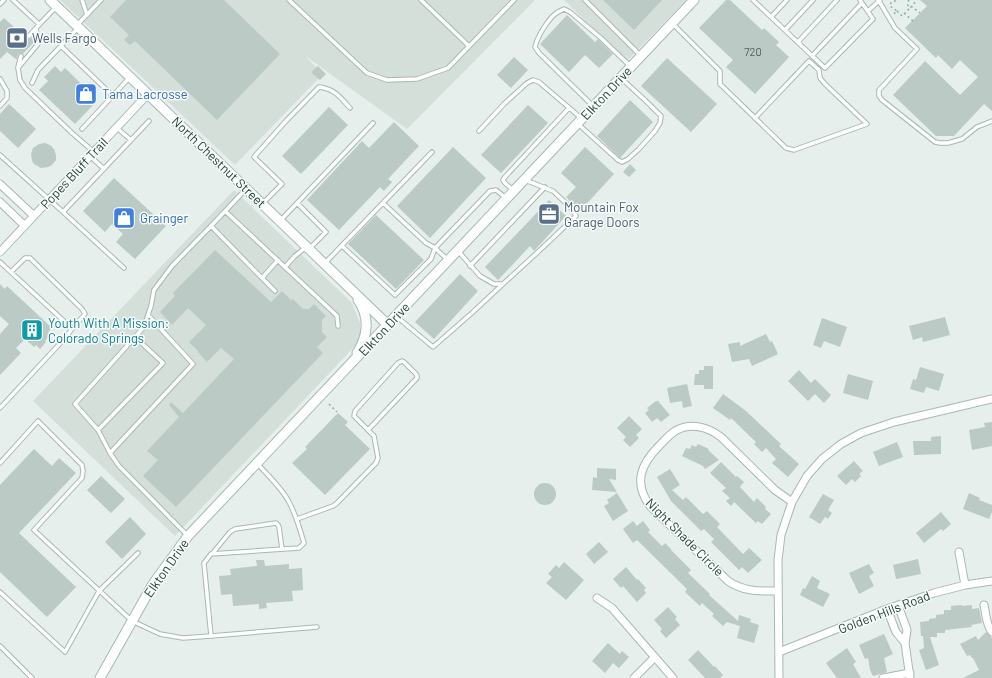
<svg xmlns="http://www.w3.org/2000/svg" width="992" height="678" font-family="Barlow,sans-serif">
  <style>
    .built { fill: #d4dfda }
    .building { fill: #bbcac4 }
    .lines { fill: none; stroke-linecap: round; stroke-linejoin: round }
    .service-casing { stroke: #a8b8b2; stroke-width: 5.5 }
    .minor-casing { stroke: #a8b8b2; stroke-width: 9 }
    .tertiary-casing { stroke: #a8b8b2; stroke-width: 11 }
    .path { stroke: #86b3a5; stroke-width: 1.5; stroke-dasharray: 2 3; stroke-linecap: butt }
    .service { stroke: #fff; stroke-width: 3.5 }
    .minor { stroke: #fff; stroke-width: 7 }
    .tertiary { stroke: #fff; stroke-width: 9 }
    .labels { text-anchor: middle; dominant-baseline: central; stroke-width: 3; stroke-linejoin: round; paint-order: stroke }
    .number-label { font-size: 11px; fill: #4a645c }
    .service-label { font-size: 13px; fill: #4e5e75; stroke: #f7fbf9; text-anchor: start }
    .street-label { font-size: 13px; fill: #24423a; stroke: #f7fbf9 }
    .shop-label { font-size: 13px; fill: #366cbe; stroke: #f7fbf9; text-anchor: start }
    .culture-label { font-size: 13px; fill: #0d838f; stroke: #f7fbf9; text-anchor: start }
  </style>
  <rect width="100%" height="100%" fill="#e6efeb"/>
  <path class="built" d="M60 0H535L407 129 304 55 323 74 235 165Z
    M564 0H686L627 61Z
    M234 190 352 303 360 323V336L356 345 175 536 33 401Z"/>
  <path class="building" d="M126 0H224L280 54 217 120 135 41 130 45 124 40 129 35 110 17Z
    M603 0H662L634 30Z
    M726 0H730L762 30 764 28 779 42 776 45 789 57 755 94 726 67 733 60 699 28Z
    M920 0H992V111L984 104 954 136H936L893 95 925 61 960 95 978 77 960 60 952 69 938 55 936 58 905 28 927 6Z
    M567 15 595 42 598 39 613 54 599 68 585 55 569 72 540 44Z
    M4 18 23 35H26L27 39H30L34 36V42L23 54 21 53 18 54 17 60 7 52 0 59V22Z
    M514 57 528 70 511 88 497 75Z
    M667 58 717 104 691 132 641 86Z
    M55 66 61 72 65 68 96 98 94 100 96 102 75 124 39 90 48 81 44 77Z
    M318 66 326 74 320 80 311 72Z
    M630 100 653 122 620 158 597 136Z
    M9 104 36 129 18 148 0 131V114Z
    M528 105 548 123 501 173 481 155Z
    M329 107 348 125 301 174 282 156Z
    M394 122 419 146 388 179 392 182 384 191 380 187 339 230 307 200 362 141 369 148Z
    M45 143 50 145 54 149 56 155V160L52 165 48 167 41 168 34 164 32 161 31 154 33 148 39 144Z
    M453 147 486 178 430 238 397 206Z
    M585 147 614 174 580 211 566 197 576 187 561 173Z
    M630 164 636 170 629 177 623 172Z
    M114 178 166 226 135 259 116 242 123 234 112 224 105 232 83 211Z
    M549 200 566 216 534 251 530 246 498 280 485 267Z
    M376 215 424 260 396 289 348 244Z
    M215 250 271 302 282 291 291 300 293 299 303 309H309L314 304 326 316 322 320V332L327 337 317 347 323 353 176 507 143 476 158 460 147 451 179 417 169 405 171 402 183 413 234 359 221 348 207 362 198 352V351L189 342 206 325 188 308 172 325 160 312 175 296 173 293Z
    M460 274 478 291 434 339 415 322Z
    M0 284 5 289 7 286 52 328 48 332 51 334 45 341 46 342 40 349 36 345 34 347 25 339 16 348 21 353 0 375V334L9 324 0 316Z
    M945 317 950 335 923 342 922 337 913 340 909 326Z
    M822 318 847 327 840 347 824 341 821 348 813 345Z
    M766 334 770 342 772 341 778 354 752 366 749 359 732 362 728 344 740 342V346Z
    M704 366H713V389H704V385H694L695 374H699V370H704Z
    M920 367 944 374 939 391 926 387 924 393 910 389 913 379 916 380Z
    M799 370 811 383 815 379 831 395 824 403 815 394 808 401 788 381Z
    M848 374 873 381 868 400 843 393Z
    M687 384 692 406 683 408 682 401 670 403 667 388Z
    M723 394 746 411 781 444 779 446 799 464 788 477 772 463 776 459 766 448 762 452 754 444 756 442 731 418 730 420 713 408Z
    M656 401H658L670 415 661 422 657 418 652 422 645 413 649 410 647 408Z
    M338 413 348 422 345 425 370 449 325 495 292 463 307 449 305 447Z
    M629 416 642 429 636 435 639 438 630 447 623 440 626 437 617 428Z
    M992 422V446L972 450 969 430 985 427 984 423Z
    M941 436V454L914 455 913 441H931V437Z
    M897 442 903 457 879 466 873 452Z
    M698 444 709 449 708 450 719 460 705 469 703 466 682 456 686 448 690 449 692 445 696 447Z
    M34 449 52 466 59 458 76 473 19 533 76 587 47 617 0 572V485Z
    M854 461 863 471 859 474 861 476 855 482 852 479 846 485 837 476Z
    M721 462 736 477 737 476 744 482 740 487 754 502 757 498 766 507 765 509 771 514 762 524 758 521 756 523 734 502 731 506 726 501 730 498 722 491 726 488 710 473Z
    M597 468 616 469V480L609 479 617 492 592 490 593 477 597 478Z
    M670 469 680 485 672 490 683 500 686 497 703 514 707 511 720 524 717 527 743 554 749 548 762 560 748 573 742 567 739 570 711 542 714 539 704 529 701 531 671 501 657 477Z
    M101 476 125 499 111 513 87 490Z
    M534 494a11 11 0 1 1 22 0a11 11 0 1 1-22 0Z
    M617 493 628 511 613 521 604 506 609 503 607 500Z
    M969 493 980 498 979 500 992 505V512L989 519 963 509Z
    M823 494 834 500 828 510 832 513 828 519 825 517 820 524 809 517Z
    M941 512 951 524 943 531 941 529 924 543 916 533Z
    M130 517 146 534 122 559 105 542Z
    M633 521 637 526 643 521 650 530 648 532 662 546 665 543 671 549V550L691 570 688 573 710 594 709 595 738 621 739 615 751 619 750 622 759 625 754 643 737 638 740 626 727 622 723 626 712 616 714 614 702 603 700 606 685 592 687 589 637 540 633 543 623 529Z
    M599 542 608 552 594 564 586 554Z
    M918 559 921 574 896 579 893 565Z
    M256 560H264L265 566 289 564V569L302 568 303 590 292 591 293 601 266 603 267 608 259 609V604L233 606 232 594 221 595 219 576 231 575 230 569 257 566Z
    M564 562 584 580 566 600 546 583 552 577 548 574 556 565 559 568Z
    M869 564 874 573 869 576 874 586 859 594 849 573Z
    M626 567 637 580 638 579 646 588 644 590 646 593 637 602 623 586 621 588 613 579Z
    M812 576 820 581 817 588 830 594 823 607 800 595 803 588 805 589Z
    M962 605V606L972 605V609L979 608 982 623 971 625 972 627 945 630V633H937V637H930L939 665 926 670 919 650 924 648 923 636H921L920 622 929 621V619L936 618V615L944 614V610H951V606Z
    M668 607 677 617 675 619 680 625 666 638 660 631 662 629 654 620Z
    M986 632 992 638V678H963L979 670 973 658H972L970 655 967 656 960 644 976 636 978 640Z
    M884 634 893 654 884 658 887 672 873 676 870 670 868 658 865 659 859 645Z
    M608 643 620 654 622 651 629 657 619 668 613 663 605 673 592 661Z
    M847 648 856 662 853 664 861 678H837L826 663Z
    M698 650 714 667 715 666 723 675 720 678H705L688 660Z"/>
  <g class="lines">
    <g class="service-casing">
      <path id="service" d="M13 0 39 24
        M82 0 87 15
        M289 0 367 73 387 80 417 79 448 68 514 0
        M421 0 469 46
        M585 0 641 56
        M753 0 825 68 873 19 860 0
        M880 0 879 1 895 28 917 49 879 90V96L882 100 935 142 940 143H948L962 139 977 127 992 121
        M0 4 4 0
        M57 6 36 28 38 44 18 68 20 80 25 88 72 133 94 152
        M868 11 879 1 878 0
        M771 17 787 0
        M672 23 720 71V84L786 148 794 150 867 124 825 84 820 78 819 70 809 61 755 118
        M77 25 101 0
        M785 30 813 0
        M29 36 36 28
        M798 42 837 0
        M61 46 113 96
        M812 56 862 3
        M18 67 21 56
        M0 79 7 91V98L0 106
        M32 83 38 70 78 28
        M593 106 539 53 535 47C537 37 549 17 558 12 560 11 562 10 564 9L570 12 601 38 630 66
        M578 124 618 160 622 162 628 159 639 149 655 131 660 123 661 116 646 101 622 79
        M117 128 131 140
        M82 129 130 77
        M479 131 504 104 527 83 533 80 539 82 581 118
        M0 155 63 212
        M90 156 104 169
        M513 190 505 183 503 180 505 177 569 108
        M263 203 282 184 254 157 286 121 319 87C335 89 340 97 350 108
        M297 203 326 232 310 248
        M225 211 334 313 337 316 338 326
        M280 221 373 123
        M211 226 246 189
        M342 246 395 295 431 259 435 248 426 243 383 203
        M458 251 480 276 494 284H503L539 251 576 216 571 208 553 191 525 180
        M448 260 435 248 490 191 496 190 506 198
        M0 262 66 323 71 330 66 337 0 408
        M325 263 432 152
        M470 266 545 187
        M285 267 295 256 306 247
        M124 268 63 212 149 121
        M11 272 25 258H30L82 309 85 314 71 330
        M262 278 275 291
        M397 317 433 347 473 312 503 284
        M98 430 163 363 135 337
        M110 453 193 364 148 315
        M0 463 38 421 82 465 83 471 82 478 34 530 132 621 160 634 183 638 211 636
        M258 464C268 476 282 488 289 502 296 515 300 529 304 543L299 548 211 554 204 563 211 636 317 627
        M297 519 333 506 336 504 376 463 378 458 374 436 354 416 355 411 398 363 402 361 404 362 416 374 417 376V378L368 430
        M188 536 119 466 110 453 98 430 75 404 144 327 151 306 154 290 172 266 211 226 262 278 278 260
        M212 554 230 532 235 529 276 523 278 525 279 527 282 549
        M0 592 65 652 99 591 138 553
        M0 646 32 678"/>
    </g>
    <g class="minor-casing">
      <path id="minor" d="M0 184 34 216
        M0 202 25 226
        M0 252 148 94
        M959 552 965 585
        M778 591C760 591 744 592 728 581L650 506C633 483 641 464 659 446 664 441 669 435 675 431 691 422 708 427 721 437L775 490 792 502
        M597 598 612 608 673 678
        M898 605 907 630 905 643 910 678
        M984 605C986 614 986 625 992 632
        M887 609 896 632 905 643
        M779 652 887 609 934 593 965 585 992 581
        M634 678 655 657
        M779 678 778 560 781 535 792 502 807 476 822 459 841 444 861 433 894 422 992 399
        M883 678 910 673"/>
    </g>
    <g class="tertiary-casing">
      <path id="tertiary" d="M50 0 388 325
        M357 353C368 337 370 316 358 300
        M100 678 153 584 188 536 694 0"/>
    </g>
    <path class="path" d="M909 0 907 4 910 8 917 0
      M911 6 920 13
      M897 11 902 16 910 8
      M904 13 913 21
      M894 14 897 11 890 6V4L893 1H897L899 0
      M329 404 337 412"/>
    <use href="#service" class="service"/>
    <use href="#minor" class="minor"/>
    <use href="#tertiary" class="tertiary"/>
  </g>
  <defs>
    <g id="bank-square" transform="scale(1.15)"><rect x="-9" y="-9" width="18" height="18" rx="4" fill="#5c6f8a" stroke="#f7fbf9"/><path d="M-6-4H6V4H-6ZM0-2.3a2.3 2.3 0 1 0 0 4.6a2.3 2.3 0 1 0 0-4.6Z" fill="#fff"/></g>
    <g id="shop-square" transform="scale(1.15)"><rect x="-9" y="-9" width="18" height="18" rx="4" fill="#3f7fe0" stroke="#f7fbf9"/><path d="M-5-2.5h2.3a2.7 3.5 0 0 1 5.4 0H5L5.5 6h-11ZM-1.5-2.5h3a1.5 2.3 0 0 0-3 0Z" fill="#fff"/></g>
    <g id="office-square" transform="scale(1.15)"><rect x="-9" y="-9" width="18" height="18" rx="4" fill="#5c6f8a" stroke="#f7fbf9"/><path d="M-6-3h4V-5.5h4V-3h4V5H-6ZM-1-4.5V-3h2v-1.5ZM-6 0V1H6V0Z" fill="#fff"/></g>
    <g id="building-square" transform="scale(1.15)"><rect x="-9" y="-9" width="18" height="18" rx="4" fill="#0f9aa8" stroke="#f7fbf9"/><path d="M-4-6H4V6H1V3H-1V6H-4ZM-2.5-4.3h1.7v1.8h-1.7ZM.8-4.3h1.7v1.8H.8ZM-2.5-1h1.7V.8h-1.7ZM.8-1h1.7V.8H.8Z" fill="#fff"/></g>
  </defs>
  <g fill-rule="evenodd">
    <use href="#bank-square" x="17" y="38"/>
    <use href="#shop-square" x="86" y="94"/>
    <use href="#office-square" x="549" y="214"/>
    <use href="#shop-square" x="124" y="218"/>
    <use href="#building-square" x="32" y="330"/>
  </g>
  <g class="labels">
    <g class="number-label">
      <text x="753" y="51">720</text>
    </g>
    <g class="service-label">
      <text x="32" y="38">Wells Fargo</text>
      <text x="564" y="207">Mountain Fox<tspan x="564" dy="15">Garage Doors</tspan></text>
    </g>
    <g class="street-label">
      <text transform="translate(606 93) rotate(-47)">Elkton Drive</text>
      <text transform="translate(219 162) rotate(44)">North Chestnut Street</text>
      <text transform="translate(74 173) rotate(-47)">Popes Bluff Trail</text>
      <text transform="translate(384 329) rotate(-47)">Elkton Drive</text>
      <text transform="translate(685 537) rotate(45)">Night Shade Circle</text>
      <text transform="translate(166 568) rotate(-55)">Elkton Drive</text>
      <text transform="translate(884 612) rotate(-21)">Golden Hills Road</text>
    </g>
    <g class="shop-label">
      <text x="102" y="94">Tama Lacrosse</text>
      <text x="140" y="218">Grainger</text>
    </g>
    <g class="culture-label">
      <text x="48" y="323">Youth With A Mission:<tspan x="48" dy="15">Colorado Springs</tspan></text>
    </g>
  </g>
</svg>
